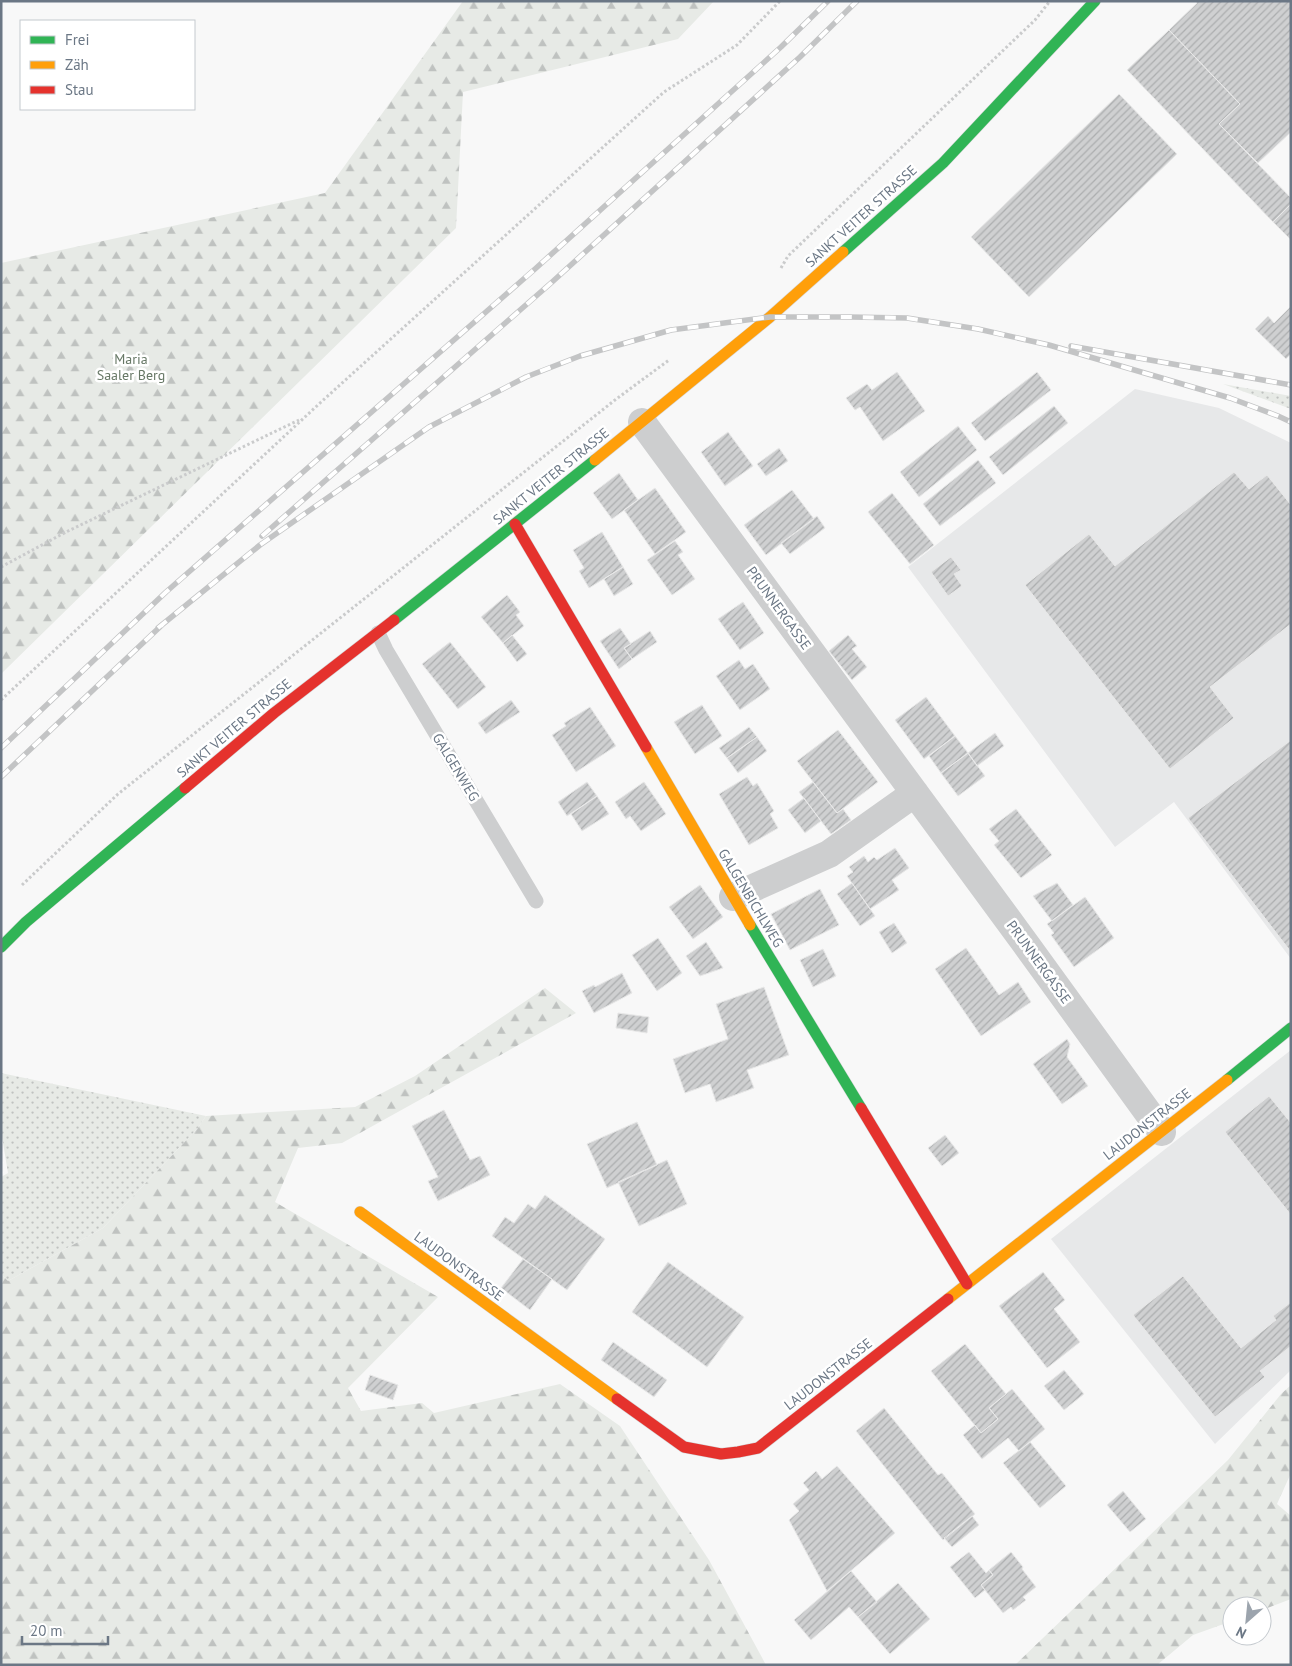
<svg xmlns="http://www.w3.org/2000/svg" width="1292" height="1666" font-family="'PT Sans',sans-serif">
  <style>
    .built { fill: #e7e8e9 }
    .grass { fill: url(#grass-dots) }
    .forest { fill: url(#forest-firs) }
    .building { fill: url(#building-hatch); stroke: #e8e8e8 }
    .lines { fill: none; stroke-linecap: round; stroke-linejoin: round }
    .fast-casing { stroke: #d4d5d6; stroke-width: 12 }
    .slow-casing { stroke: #d4d5d6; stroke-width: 12 }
    .jam-casing { stroke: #d4d5d6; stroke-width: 12 }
    .path { stroke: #cacbcc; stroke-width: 3; stroke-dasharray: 2.5 2.5; stroke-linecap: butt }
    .lane { stroke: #cdcecf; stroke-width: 15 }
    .street { stroke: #cdcecf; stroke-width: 28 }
    .fast { stroke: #30b455; stroke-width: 11 }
    .slow { stroke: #ff9f0a; stroke-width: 11 }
    .jam { stroke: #e5322d; stroke-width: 11 }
    .rail-casing { stroke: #c3c4c5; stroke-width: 5.5 }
    .rail { stroke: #fff; stroke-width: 4; stroke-dasharray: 11; stroke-linecap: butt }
    .labels { text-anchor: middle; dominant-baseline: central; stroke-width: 5; stroke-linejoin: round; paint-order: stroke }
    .street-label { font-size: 14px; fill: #6b7785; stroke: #fff }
    .park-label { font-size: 14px; fill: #677866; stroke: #fff }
  </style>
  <defs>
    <pattern id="grass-dots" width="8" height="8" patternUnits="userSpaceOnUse" patternTransform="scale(1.25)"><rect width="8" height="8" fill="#e7eae6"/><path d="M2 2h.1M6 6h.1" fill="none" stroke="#bfc2c0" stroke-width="1.8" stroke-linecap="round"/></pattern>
    <pattern id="forest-firs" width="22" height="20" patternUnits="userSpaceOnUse" patternTransform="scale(1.25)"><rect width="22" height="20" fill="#e7eae6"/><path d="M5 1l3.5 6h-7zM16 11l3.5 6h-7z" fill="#bfc2c0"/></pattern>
    <pattern id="building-hatch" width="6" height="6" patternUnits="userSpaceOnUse" patternTransform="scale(1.25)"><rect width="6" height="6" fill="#cfd0d1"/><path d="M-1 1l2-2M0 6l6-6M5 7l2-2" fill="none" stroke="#acaeaf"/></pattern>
  </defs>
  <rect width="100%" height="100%" fill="#f8f8f8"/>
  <path class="built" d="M1135 389 1219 408 1291 443V959L1174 802 1115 847 908 567Z
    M1291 1050V1370L1215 1444 1051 1239Z"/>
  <path class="grass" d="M1223 384 1291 396V409Z
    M1 1073 206 1116 197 1129 103 1228 8 1281 1 1274V1177L8 1173 1 1131Z"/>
  <path class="forest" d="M463 1H714L678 39 463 92 456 228 1 674V263L325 193Z
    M545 988 576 1013 342 1143 298 1148 275 1202 438 1297 348 1388 361 1411 422 1403 434 1413 560 1384 620 1426 709 1560 766 1665H1V1274L8 1281 103 1228 197 1129 206 1116 355 1107 415 1076Z
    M1291 1385V1473L1277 1504 1291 1516V1599L1262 1610V1606H1232V1621L1193 1635 1157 1665H1015L1228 1460 1281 1394Z"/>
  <path class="building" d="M1196 1H1291V132L1258 163 1219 124 1240 104 1169 30 1197 3Z
    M1169 30 1240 104 1219 124 1291 198V204L1273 222 1127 70Z
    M1119 94 1177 154 1029 297 971 237Z
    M1291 204V240L1273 222Z
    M1291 306V354L1286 359 1255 329 1268 316 1274 323Z
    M897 372 925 411 883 441 860 407 855 410 846 398 867 384 872 390Z
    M1037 372 1051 390 985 441 971 423Z
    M1054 406 1068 423 1003 475 989 457Z
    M958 426 977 450 919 497 900 472Z
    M728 432 753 466 725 486 701 452Z
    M779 448 788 461 766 476 757 464Z
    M978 460 996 483 940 526 923 504Z
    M1234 472 1249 489 1267 475 1291 505V624L1210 687 1234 718 1170 769 1025 585 1089 534 1115 566Z
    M619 473 638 500 612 519 593 493Z
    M655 488 686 532 655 554 624 510Z
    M792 490 814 519 766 555 744 525Z
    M892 493 934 545 910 564 868 512Z
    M817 516 825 528 790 554 781 543Z
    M602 532 623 567 589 588 579 571 584 568 573 550Z
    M675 541 683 552 678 555 695 579 672 595 647 560Z
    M951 557 961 570 954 574 962 586 948 596 931 572Z
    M623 567 633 584 614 596 604 579Z
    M507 595 520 612 516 615 524 626 503 643 481 617Z
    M743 602 764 633 740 650 718 619Z
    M620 628 631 644 624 648 632 659 619 669 600 641Z
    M650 631 657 642 632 659 624 648Z
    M512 635 527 654 517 662 503 643Z
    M848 635 857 646 852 649 867 667 852 680 829 651Z
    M450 642 486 687 458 709 422 664Z
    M739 660 745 669 753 664 770 689 740 710 716 676Z
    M926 697 955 736 924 759 895 720Z
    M511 700 520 712 486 734 478 723Z
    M702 705 722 736 695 754 674 722Z
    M590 707 616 746 576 772 552 735 566 726 564 723Z
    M749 727 757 737 727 758 719 748Z
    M838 730 878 782 837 813 797 761Z
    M995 733 1004 746 977 766 968 753Z
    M955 736 968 753 941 773 929 756Z
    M757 737 767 751 738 773 727 758Z
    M1291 740V952L1188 818Z
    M968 753 985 776 958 796 941 773Z
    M747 777 753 786 757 783 774 811 770 814 778 828 749 845 719 794Z
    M587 782 597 796 567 816 558 802Z
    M644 782 666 814 641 831 630 816 626 819 615 802Z
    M813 782 837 813 843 809 851 820 831 834 799 792Z
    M597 796 609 814 582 831 571 814Z
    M804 798 821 821 805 833 788 810Z
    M1016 809 1052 855 1021 878 994 845 999 841 989 829Z
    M895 848 909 868 892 880 899 890 870 909 847 876 853 872 849 867 864 856 868 862 874 857 877 860Z
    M852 883 875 916 860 926 837 894Z
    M1057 883 1073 905 1052 921 1033 896Z
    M700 885 723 917 693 939 669 907Z
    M820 889 839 925 790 950 771 914Z
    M1085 897 1114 938 1074 967 1051 935 1054 933 1047 924Z
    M894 923 907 943 892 953 879 932Z
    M658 938 682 973 657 991 632 955Z
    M706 942 723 968 700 976 686 956Z
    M966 948 999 995 1018 982 1031 1002 981 1036 935 969Z
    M823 949 836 976 813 987 800 960Z
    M622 973 632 993 594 1013 582 991 594 985 595 987Z
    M764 987 789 1055 747 1070 754 1088 716 1102 710 1084 685 1093 673 1059 728 1039 716 1004Z
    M618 1013 649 1017 647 1033 616 1028Z
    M1067 1039 1070 1044 1067 1057 1088 1086 1062 1104 1033 1064Z
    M1269 1096 1291 1123V1215L1225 1132Z
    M444 1110 470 1160 480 1156 490 1175 438 1201 428 1181 438 1177 412 1126Z
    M637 1122 657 1165 607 1188 587 1144Z
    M945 1135 959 1153 942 1166 928 1148Z
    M667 1160 687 1204 639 1226 618 1182Z
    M545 1195 605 1239 567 1290 492 1236 505 1217 514 1223 528 1204 535 1209Z
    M523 1259 552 1279 530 1310 501 1288Z
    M668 1262 744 1317 707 1367 632 1312Z
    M1043 1272 1065 1300 1054 1309 1080 1342 1047 1368 999 1306Z
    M1183 1276 1241 1348 1276 1320 1273 1316 1291 1302V1346L1260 1371 1265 1377 1215 1417 1133 1315Z
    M613 1342 667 1380 654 1397 601 1360Z
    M965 1344 1006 1394 989 1408 998 1419 981 1433 931 1371Z
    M1064 1370 1084 1394 1064 1410 1044 1386Z
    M370 1375 398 1385 393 1400 365 1390Z
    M1012 1389 1045 1429 1019 1451 1008 1438 982 1459 963 1435 975 1425 981 1433 998 1419 989 1408Z
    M884 1408 938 1475 942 1473 975 1514 943 1540 856 1431Z
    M1030 1442 1066 1486 1040 1508 1003 1463Z
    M837 1466 895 1533 827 1591 789 1520 799 1511 793 1504 809 1490 803 1483 816 1471 822 1479Z
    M1123 1491 1146 1519 1130 1532 1107 1505Z
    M972 1516 979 1525 952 1547 944 1538Z
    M969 1552 986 1573 989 1570 993 1575 981 1585 985 1590 975 1598 950 1567Z
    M1011 1552 1023 1567 1022 1569 1036 1587 1023 1597 1026 1600 1013 1610 1011 1607 1003 1613 981 1585 993 1575 989 1570Z
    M851 1571 877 1602 858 1617 849 1607 811 1640 794 1620Z
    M898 1583 930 1619 890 1654 858 1617Z"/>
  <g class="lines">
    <g class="fast-casing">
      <path id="fast" d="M843 252 943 163 1095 1
        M394 620 595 460
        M750 925 861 1108
        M1 947 26 922 185 788
        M1227 1080 1291 1028"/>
    </g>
    <g class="slow-casing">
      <path id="slow" d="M595 460 770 317 843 252
        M646 747 750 925
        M360 1212 617 1399
        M948 1299 1227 1080"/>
    </g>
    <g class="jam-casing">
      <path id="jam" d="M515 524 646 747
        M185 788 274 713 394 620
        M861 1108 967 1284
        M617 1399 684 1447 721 1454 738 1452 758 1448 948 1299"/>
    </g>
    <path class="path" d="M781 268 788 256 1035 20 1050 1
      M1 567 66 532 299 420
      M1 700 320 403 664 92 737 45 780 1
      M22 885 118 794 615 400 669 360"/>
    <path class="lane" d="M378 633 386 650 536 901"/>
    <path class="street" d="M642 422 1025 943 1162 1132
      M733 897 829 854 915 793"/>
    <use href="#fast" class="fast"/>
    <use href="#slow" class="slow"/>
    <use href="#jam" class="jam"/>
    <g class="rail-casing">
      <path id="rail" d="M1071 346 1291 385
        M262 536 551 283 800 57 857 1
        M158 628 260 545 429 427 526 377 580 356 671 330 770 317H849L907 318 978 329 1049 345 1230 398 1278 416 1291 422
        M1 748 166 592 535 269 781 47 828 1
        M1 777 163 624"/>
    </g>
    <use href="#rail" class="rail"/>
  </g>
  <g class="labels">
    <g class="street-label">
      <text transform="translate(861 216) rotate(-42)">SANKT VEITER STRASSE</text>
      <text transform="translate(551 476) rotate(-39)">SANKT VEITER STRASSE</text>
      <text transform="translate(779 608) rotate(54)">PRUNNERGASSE</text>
      <text transform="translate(234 728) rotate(-40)">SANKT VEITER STRASSE</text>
      <text transform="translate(456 767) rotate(59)">GALGENWEG</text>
      <text transform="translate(751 898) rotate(59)">GALGENBICHLWEG</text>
      <text transform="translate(1039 962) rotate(54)">PRUNNERGASSE</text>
      <text transform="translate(1147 1124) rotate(-38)">LAUDONSTRASSE</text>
      <text transform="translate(459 1266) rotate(36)">LAUDONSTRASSE</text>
      <text transform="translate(828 1374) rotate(-38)">LAUDONSTRASSE</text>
    </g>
    <g class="park-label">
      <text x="131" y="359">Maria<tspan x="131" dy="16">Saaler Berg</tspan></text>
    </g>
  </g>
  <rect width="1292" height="1666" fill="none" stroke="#6b7785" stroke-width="5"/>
  <rect x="20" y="20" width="175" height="90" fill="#ffffff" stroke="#c4c9ce"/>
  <rect x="30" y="36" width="25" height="8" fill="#30b455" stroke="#c4c9ce"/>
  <text x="65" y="45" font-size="15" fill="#6b7785">Frei</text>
  <rect x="30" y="61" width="25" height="8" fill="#ff9f0a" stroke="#c4c9ce"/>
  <text x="65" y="70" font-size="15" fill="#6b7785">Zäh</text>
  <rect x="30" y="86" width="25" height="8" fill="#e5322d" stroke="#c4c9ce"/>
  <text x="65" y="95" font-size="15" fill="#6b7785">Stau</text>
  <g transform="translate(1247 1621) rotate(207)"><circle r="24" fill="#ffffff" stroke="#c4c9ce"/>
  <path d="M0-4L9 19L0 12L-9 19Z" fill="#9ca4ad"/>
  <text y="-8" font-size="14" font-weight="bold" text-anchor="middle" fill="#6b7785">N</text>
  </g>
  <path d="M22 1636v8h86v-8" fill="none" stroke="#6b7785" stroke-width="2.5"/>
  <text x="30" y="1636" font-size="15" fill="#6b7785" stroke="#ffffff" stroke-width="4" paint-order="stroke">20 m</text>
</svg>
